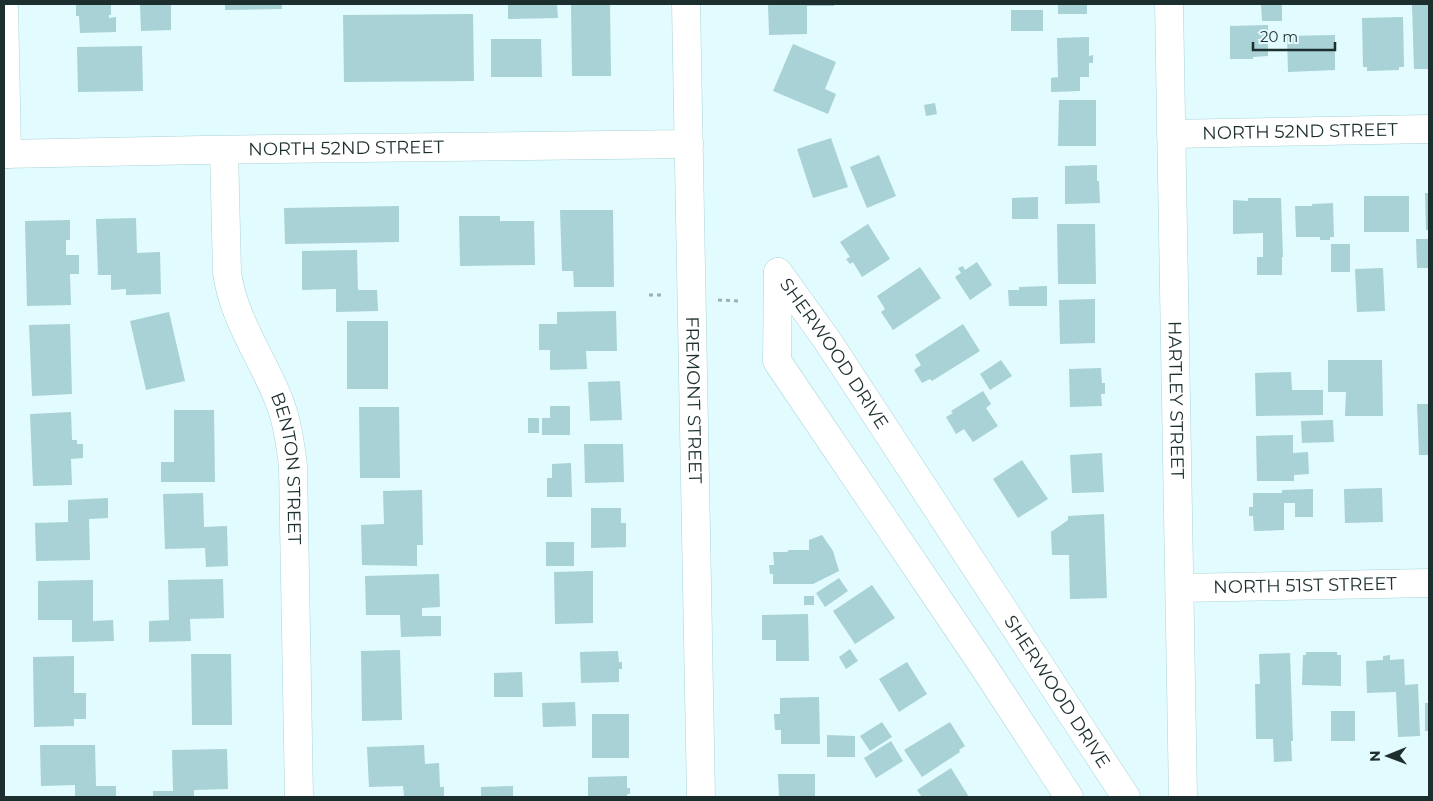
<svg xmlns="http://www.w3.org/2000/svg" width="1433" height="801" font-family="Montserrat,sans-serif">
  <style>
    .building { fill: #a8d2d6 }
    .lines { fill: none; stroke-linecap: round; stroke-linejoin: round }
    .minor-casing { stroke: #aad4d8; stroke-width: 29 }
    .path { stroke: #9ab1b3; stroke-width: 3; stroke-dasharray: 4 4; stroke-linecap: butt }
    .minor { stroke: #fff; stroke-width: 28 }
    .labels { text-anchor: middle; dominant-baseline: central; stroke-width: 5; stroke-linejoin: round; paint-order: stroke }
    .street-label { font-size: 18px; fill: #1d2e2f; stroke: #e2fbfe }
  </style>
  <rect width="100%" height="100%" fill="#e2fbfe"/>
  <path class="building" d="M76 4H111V15H109V18L116 17V32L80 33 79 16H76Z
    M140 4H171V30L141 31Z
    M225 4H282V9L225 10Z
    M508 4H557L558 18 508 19Z
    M571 4H610L611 76H572Z
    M768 4H834V6H807V34L769 35Z
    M1058 4H1087V14H1058Z
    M1261 4H1282V21H1262Z
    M1429 4V69H1414L1412 5Z
    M1011 10H1043V31H1011Z
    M473 14 474 81 344 82 343 15Z
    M1403 17 1404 67H1399V70L1367 71V67H1363L1362 18Z
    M1268 25V56L1253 57V59H1230V26Z
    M1335 35V70L1288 72 1287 36Z
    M1089 37V56L1093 55V63H1089V77H1080V91L1051 92V78L1058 77 1057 38Z
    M491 39H541L542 77H491Z
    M793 44 836 62 825 89 836 94 828 114 773 91Z
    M142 46 143 91 78 92 77 47Z
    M1059 100H1096V146H1058Z
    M935 103 937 114 926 116 924 105Z
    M831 138 848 187 813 198 797 149Z
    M879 155 896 196 867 208 850 167Z
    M1097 165V181H1099L1100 203 1065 204V166Z
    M1425 193H1429V230H1426Z
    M1364 196H1409V232H1364Z
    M1038 197V219H1012V198Z
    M1248 198H1281L1283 257H1282V275H1257V257H1263V233L1233 234V200L1248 201Z
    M1333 203 1334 237H1330V240H1320V237H1296L1295 206H1312V204Z
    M399 206V242L285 244 284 208Z
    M560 210H613L614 287H574L573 271H562Z
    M459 216H500V221H534L535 265 460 266Z
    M136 218 137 253 160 252 161 294 126 295V289L111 290V275H98L96 219Z
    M70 220V240H66V255H79V274H70L71 305 27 306 25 221Z
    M868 224 890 259 862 277 853 262 850 264 846 259 850 257 840 242Z
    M1057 224H1095L1096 284H1058Z
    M1416 239H1429V268H1417Z
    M1331 244H1350V272H1331Z
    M357 250 358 290H377L378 311 336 312V289L302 290V251Z
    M977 262 992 285 970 300 955 277 961 273 958 268 963 266 965 270Z
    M920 267 941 298 893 330 881 312 885 309 877 296Z
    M1383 268 1385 311 1357 312 1355 269Z
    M1047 286V306H1009L1008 290H1019V287Z
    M1095 299V343L1060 344 1059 300Z
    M616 311 617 351H586L587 369 550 370V350H539V324H557V312Z
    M169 312 185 381 146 390 130 321Z
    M347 321H388V389H347Z
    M70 324 72 394 32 396 29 325Z
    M963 324 980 351 932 381 930 379 922 383 914 370 921 365 915 355Z
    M1001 360 1012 376 990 390 980 374Z
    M1328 360H1382L1383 416H1345L1346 392H1328Z
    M1101 368 1102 383H1105V394H1101L1102 406 1070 407 1069 369Z
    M1291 372 1292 390H1323V415L1256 416 1255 373Z
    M620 381 622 420 590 421 588 382Z
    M983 391 991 404 986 408 998 426 973 442 964 429 956 434 946 417 953 413 951 411Z
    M1417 404H1429V455H1419Z
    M550 406H570V435H542V418H550Z
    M359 407H399L400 478H360Z
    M174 410H214L215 482H161V462H174Z
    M71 412 72 440H77V444H83V458L71 459 72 485 33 486 30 414Z
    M528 418H539V433H528Z
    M1333 420 1334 442 1302 443 1301 421Z
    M1293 435V453L1308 452 1309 474 1294 475V481H1257L1256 436Z
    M584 444H623L624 482 585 483Z
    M1102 453 1104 492 1072 493 1070 455Z
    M1022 460 1048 499 1018 518 993 479Z
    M571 463 572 497H547V478H552V464Z
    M1382 488 1383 522 1345 523 1344 489Z
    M1313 489V517H1295V503H1284V530L1254 531 1253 516H1249V507H1253V493H1282V490Z
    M422 490 423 545H417V566L362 565 361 525 384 524 383 491Z
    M203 493 204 527 227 526 228 566 206 567 205 548 165 549 163 494Z
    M108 498V518L89 519 90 560 36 561 35 523 68 522V500Z
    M591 508H621V523H626V547L591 548Z
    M1104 514 1107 598 1070 599 1069 555H1052L1051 532 1068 520V516Z
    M822 535 833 551 839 571 813 584H773V574H770L769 565H774L773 552H787L789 550H809V540Z
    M546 542H574V566H546Z
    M593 571V623L555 624 554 572Z
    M439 574 440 607 422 608V616H441V636L401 637 400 615H366L365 576Z
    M839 578 848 591 825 607 816 593Z
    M223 579 224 618 190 619 191 641 149 642V621L169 620 168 580Z
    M93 580V621L113 620 114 641 72 642V620H38V581Z
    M872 585 895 618 855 644 833 611Z
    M804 596H814V605H804Z
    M808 614 809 661H776V640H762V615Z
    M850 649 858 661 846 669 839 657Z
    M400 650 402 720 362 721 361 651Z
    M618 651 619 662H622V669H619V682L581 683 580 652Z
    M1306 652H1337V655H1341V686L1302 685 1303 655H1306Z
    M1290 653 1293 741H1291L1292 761 1274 762 1273 739H1256L1255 684H1260L1259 654Z
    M191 654H231L232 725H192Z
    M1390 655V660L1404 659 1405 685 1418 684 1420 736 1398 737 1396 692 1367 693 1366 661 1383 660V656Z
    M74 656V693H86V719H74V726L34 727 33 657Z
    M907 662 927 694 899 712 879 679Z
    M522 672 523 697H494V673Z
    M819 697 820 744H781V730H775L774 714H780V698Z
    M575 702 576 726 543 727 542 703Z
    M1425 703H1429V731H1425Z
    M1331 711H1355V741H1331Z
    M592 714H629V758H592Z
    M882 722 892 737 870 751 860 736Z
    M950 722 965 746 959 750 960 752 922 777 904 750Z
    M827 735 855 736V757H827Z
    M891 741 903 761 876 778 864 758Z
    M40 745H95L96 786H116V797H75V785L41 786Z
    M424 745 425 764 439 763 440 787H444V797H404L403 786 369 787 367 747Z
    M227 749 228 789 194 790V797H153V791H173L172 750Z
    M951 768 969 797H922L917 790Z
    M778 774H815V797H779Z
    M627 776V788H630V794H627V797H588V777Z
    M513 786V797H481V787Z"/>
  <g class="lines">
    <g class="minor-casing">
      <g id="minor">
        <path d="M4 4 7 154"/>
        <path id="s1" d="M686 4 701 797"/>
        <path id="s2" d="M1169 4 1183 797"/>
        <path id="s3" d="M1171 134 1429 129"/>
        <path id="s4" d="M224 150 227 272C233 318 261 356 278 398 287 420 290 442 293 466L299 797"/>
        <path id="s5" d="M4 154 203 150 689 144"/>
        <path id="s6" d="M778 272 827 340 1126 797"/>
        <path d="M778 272 777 361 982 664 1069 797"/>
        <path id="s7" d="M1180 588 1429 583"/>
      </g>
    </g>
    <path class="path" d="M649 295H665
      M718 300 740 301"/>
    <use href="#minor" class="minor"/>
  </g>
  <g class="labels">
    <g class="street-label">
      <text stroke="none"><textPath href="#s3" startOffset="129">NORTH 52ND STREET</textPath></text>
      <text stroke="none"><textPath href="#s5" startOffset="342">NORTH 52ND STREET</textPath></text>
      <text stroke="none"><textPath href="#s6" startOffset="99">SHERWOOD DRIVE</textPath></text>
      <text stroke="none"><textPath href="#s2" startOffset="396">HARTLEY STREET</textPath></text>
      <text stroke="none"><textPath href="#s1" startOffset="396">FREMONT STREET</textPath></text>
      <text stroke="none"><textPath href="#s4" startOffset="330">BENTON STREET</textPath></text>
      <text stroke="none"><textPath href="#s7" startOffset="125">NORTH 51ST STREET</textPath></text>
      <text stroke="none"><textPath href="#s6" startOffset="504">SHERWOOD DRIVE</textPath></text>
    </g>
  </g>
  <rect width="1433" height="801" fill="none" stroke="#1d2e2f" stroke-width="10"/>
  <g transform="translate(1388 756) rotate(269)" stroke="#e2fbfe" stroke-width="4" paint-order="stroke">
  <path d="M0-4L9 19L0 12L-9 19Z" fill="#1d2e2f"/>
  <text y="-8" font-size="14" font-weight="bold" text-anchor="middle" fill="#1d2e2f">N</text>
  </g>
  <path d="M1253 42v8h82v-8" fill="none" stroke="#1d2e2f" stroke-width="2.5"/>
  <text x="1260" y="42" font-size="15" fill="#1d2e2f" stroke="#e2fbfe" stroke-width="4" paint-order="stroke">20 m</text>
</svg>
